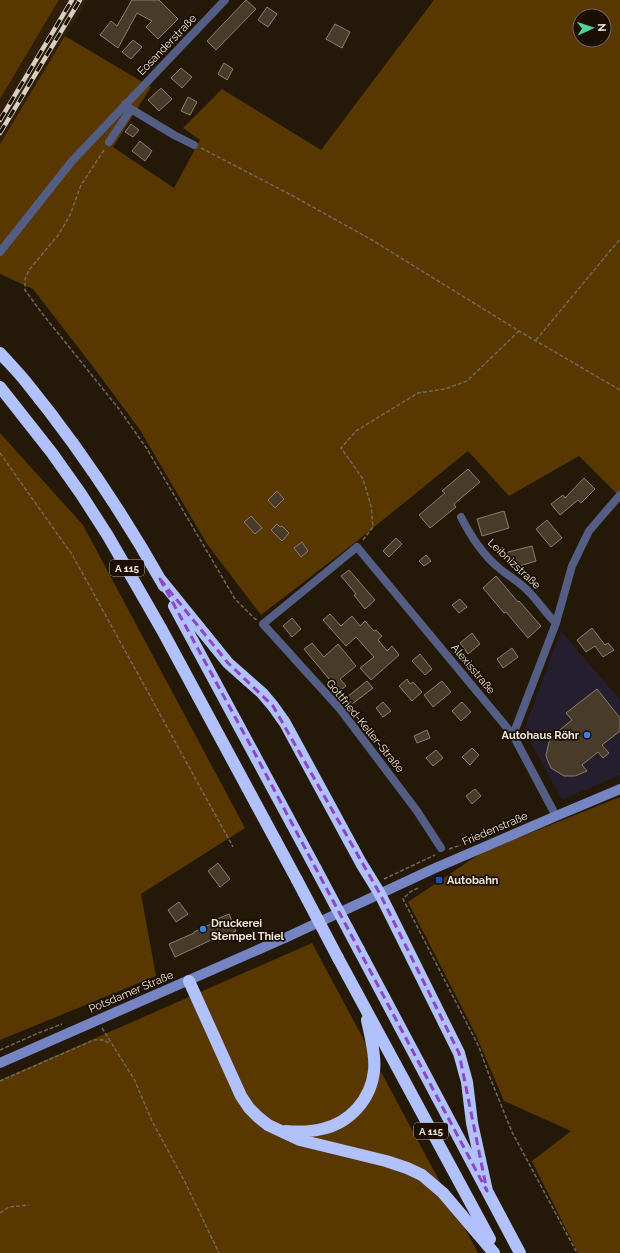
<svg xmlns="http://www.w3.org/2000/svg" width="620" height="1253" font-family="Raleway,sans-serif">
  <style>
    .commercial { fill: #251e2e }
    .built { fill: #2f1f08 }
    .green { fill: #583800; fill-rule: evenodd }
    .building { fill: #483b2a; stroke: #8c7e6b }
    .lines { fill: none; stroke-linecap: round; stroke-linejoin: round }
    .path { stroke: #72685a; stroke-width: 1.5; stroke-dasharray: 4 2; stroke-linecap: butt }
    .minor { stroke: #545e85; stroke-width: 8 }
    .secondary { stroke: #7585c3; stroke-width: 10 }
    .motorway { stroke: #b1c1fc; stroke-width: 12 }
    .rail-casing { stroke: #d8cfc4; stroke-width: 4.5 }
    .rail { stroke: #1a0f02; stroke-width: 3; stroke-dasharray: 9; stroke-linecap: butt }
    .motorway-bridge { stroke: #b1c1fc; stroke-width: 12 }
    .marked { fill: none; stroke: #8c48c3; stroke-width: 3; stroke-dasharray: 8 5; stroke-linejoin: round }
    .shop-dot { fill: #3f7fe0; stroke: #1a0f02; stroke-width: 1.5 }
    .transit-dot { fill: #1a4fb4; stroke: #1a0f02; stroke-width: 1.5 }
    .labels { text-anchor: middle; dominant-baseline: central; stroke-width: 3.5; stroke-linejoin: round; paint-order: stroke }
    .shield { fill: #1a0f02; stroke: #aea69a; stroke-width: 1 }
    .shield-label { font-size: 10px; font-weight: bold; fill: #eee6db }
    .street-label { font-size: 11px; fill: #eee6db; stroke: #1a0f02 }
    .poi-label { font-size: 11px; font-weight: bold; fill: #eee6db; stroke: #1a0f02; text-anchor: start }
  </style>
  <rect width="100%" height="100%" fill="#241808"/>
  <path class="commercial" d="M561 631 620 700V775L562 800 524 730Z"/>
  <path class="built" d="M59 0H88L0 144V99Z"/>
  <path class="green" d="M0 0H59L0 99Z
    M434 0H620V495L619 496 579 456 509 496 468 451 357 541 261 615 207 544 140 430 94 368 33 289 0 274V144L65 36 151 87 113 147 174 188 200 140 183 128 222 89 321 150ZM580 16H604V40H580Z
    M0 433 83 525 245 828 141 894 156 976 0 1040Z
    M620 797V1253H578L532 1161 571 1131 504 1101 476 1035 408 902 481 853Z
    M312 943 478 1253H0V1080Z"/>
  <path class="building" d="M132 0H159L178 19 158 39 146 27 152 21 137 13 118 48 100 35 111 21 117 26Z
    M246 0 256 9 216 50 207 41Z
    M267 7 277 14 268 27 258 20Z
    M335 24 350 32 342 48 326 39Z
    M133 40 142 47 131 59 122 52Z
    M224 63 233 69 227 80 218 74Z
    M181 68 192 77 182 88 171 78Z
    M161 88 172 99 159 111 148 100Z
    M188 97 197 102 190 115 181 111Z
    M131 124 139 130 133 137 125 132Z
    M140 141 152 151 145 161 132 151Z
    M468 469 480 482 454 504 456 507 430 528 419 515 445 493 442 491Z
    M584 478 595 489 581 503 578 500 560 515 551 504 563 495 565 498Z
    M277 491 284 499 275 508 268 500Z
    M504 511 509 528 482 536 477 519Z
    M251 516 262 528 255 534 244 522Z
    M547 520 562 538 551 547 536 529Z
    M277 524 280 527 282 526 289 533 282 541 271 530Z
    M396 538 402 544 389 557 383 551Z
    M302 542 308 551 301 557 294 548Z
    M532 546 536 561 513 568 508 552Z
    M426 555 431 561 424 566 419 561Z
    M349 570 375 600 365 609 354 595 356 594 341 576Z
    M496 576 518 602 519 601 541 626 528 638 506 612 504 613 483 588Z
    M460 599 467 607 459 613 452 605Z
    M330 614 341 626 352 616 360 626 365 621 374 631 376 630 382 636 378 640 387 651 392 646 399 655 371 680 360 668 374 657 356 637 346 646 323 620Z
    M292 618 301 629 292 637 283 626Z
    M592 628 605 645 608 643 614 650 603 657 595 646 586 652 577 640Z
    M472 633 480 644 468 654 460 643Z
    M312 643 324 657 338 644 356 666 340 679 346 686 339 691 304 649Z
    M512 648 518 657 503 668 497 659Z
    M420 654 432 669 425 675 412 661Z
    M407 679 410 684 413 682 422 692 412 701 399 686Z
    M367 681 373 688 352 704 347 697Z
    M442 681 451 692 433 707 424 695Z
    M597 689 620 718V731L602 745 609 753 603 758 598 752 582 765 587 771 575 776H564L551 768 547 759 546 755 549 742 556 733 572 720 566 713Z
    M383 702 391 711 383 717 376 708Z
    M462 702 471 712 461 721 452 711Z
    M427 730 430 738 417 743 414 736Z
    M472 748 479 755 470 765 462 757Z
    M436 750 443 758 433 766 426 758Z
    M475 789 481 796 472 804 466 796Z
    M218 863 230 879 220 887 208 871Z
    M179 902 188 914 176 922 168 910Z
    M229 914 236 931 225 936 224 934 175 957 169 944 194 933V932L211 924 210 922Z"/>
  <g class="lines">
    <path class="path" d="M201 148 293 196 372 240 519 331 620 390
      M104 150 81 185 70 215 59 234 29 270 25 279V290L41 312 119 409 147 449 235 599 254 618 257 620
      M536 340 620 239
      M0 453 73 556 233 847
      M363 540 373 527 371 506 363 479 341 448 356 431 418 393 445 389 467 381 519 331
      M449 849 461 845
      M384 879 435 855
      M418 888 410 892 403 899 479 1047 489 1075 512 1132 577 1253
      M102 1028 134 1079 152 1121 184 1180 219 1253
      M0 1050 36 1034 62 1024
      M0 1081 94 1040H104L110 1044
      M0 1213 9 1207 29 1205"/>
    <path class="minor" d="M125 104 131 109 174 135 194 145
      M109 142 131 109
      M0 252 72 161 225 0
      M461 517C471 537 483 555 500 569 510 577 521 583 529 592 539 602 546 614 556 623
      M513 735 556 623 572 566 589 531 620 495
      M441 848 417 811 340 709 263 624 357 547 513 735 556 816"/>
    <path class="secondary" d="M0 1063 287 937 433 869 556 816 620 789"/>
    <path class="motorway" d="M0 353C9 363 18 372 26 382 78 446 124 515 164 586
      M0 387 52 453 81 494 108 536 162 630 297 880
      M160 579 228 663 262 693 273 706 285 723 361 863 380 894 459 1053 467 1082 472 1123 487 1191
      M174 606 316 869
      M359 950 520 1253
      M338 958 490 1239
      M189 981 241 1096 249 1108 258 1117 268 1125 300 1140 386 1161 407 1168 422 1175 443 1193 494 1253
      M286 1131C298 1132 310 1132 322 1129 350 1123 371 1099 374 1071 376 1054 370 1036 367 1020"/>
    <g class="rail-casing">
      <path id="rail" d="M0 120 72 0
        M0 133 80 0"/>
    </g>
    <use href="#rail" class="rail"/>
    <path class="motorway-bridge" d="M316 869 359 950
      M297 880 338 958"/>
  </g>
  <path class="marked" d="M160 579 228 663 273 706 380 894 459 1053 487 1191 253 750Z"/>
  <g class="shop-dot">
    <circle cx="587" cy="735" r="4"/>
    <circle cx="203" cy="929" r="4"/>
  </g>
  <rect class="transit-dot" x="435" y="876" width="8" height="8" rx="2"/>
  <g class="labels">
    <g class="shield">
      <rect x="110" y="560" width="34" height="16" rx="3"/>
      <rect x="414" y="1123" width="34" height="16" rx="3"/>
    </g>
    <g class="shield-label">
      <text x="127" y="568">A 115</text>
      <text x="431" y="1131">A 115</text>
    </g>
    <g class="street-label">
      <text transform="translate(167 45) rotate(-46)">Eosanderstraße</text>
      <text transform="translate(514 564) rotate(43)">Leibnizstraße</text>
      <text transform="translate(473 669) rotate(50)">Alexisstraße</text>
      <text transform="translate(365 726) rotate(51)">Gottfried-Keller-Straße</text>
      <text transform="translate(495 829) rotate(-23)">Friedenstraße</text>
      <text transform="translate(131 992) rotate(-23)">Potsdamer Straße</text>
    </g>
    <g class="poi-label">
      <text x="579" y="735" text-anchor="end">Autohaus Röhr</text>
      <text x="447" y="880">Autobahn</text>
      <text x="211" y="923">Druckerei<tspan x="211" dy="13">Stempel Thiel</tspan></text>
    </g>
  </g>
  <g transform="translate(592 28) rotate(87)"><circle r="19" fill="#1a0f02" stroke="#6f6559"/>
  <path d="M0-3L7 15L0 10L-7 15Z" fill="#51d397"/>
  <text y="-6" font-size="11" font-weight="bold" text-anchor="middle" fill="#eee6db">N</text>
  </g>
</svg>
